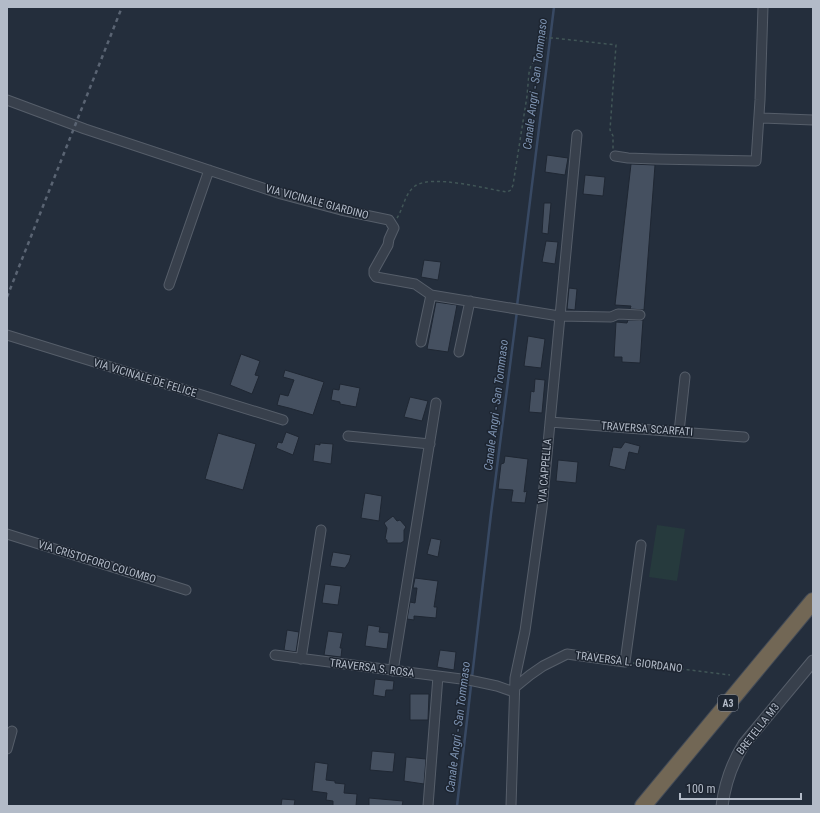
<svg xmlns="http://www.w3.org/2000/svg" width="820" height="813" font-family="'Roboto Condensed',sans-serif">
  <style>
    .green { fill: #263a3d }
    .lines { fill: none; stroke-linecap: round; stroke-linejoin: round }
    .stream { stroke: #384963; stroke-width: 2.5 }
    .building { fill: #455060; stroke: #1f2733 }
    .minor-casing { stroke: #565e6a; stroke-width: 11 }
    .tertiary-casing { stroke: #565e6a; stroke-width: 13 }
    .motorway-casing { stroke: #434b57; stroke-width: 18 }
    .path { stroke: #415657; stroke-width: 1.5; stroke-dasharray: 3 3; stroke-linecap: butt }
    .minor { stroke: #38404c; stroke-width: 9 }
    .tertiary { stroke: #38404c; stroke-width: 11 }
    .motorway { stroke: #726755; stroke-width: 16 }
    .rail { stroke: #5a6473; stroke-width: 2.5; stroke-dasharray: 4 4; stroke-linecap: butt }
    .labels { text-anchor: middle; dominant-baseline: central; stroke-width: 3; stroke-linejoin: round; paint-order: stroke }
    .shield { fill: #1d2531; stroke: #868e9b; stroke-width: 1 }
    .shield-label { font-size: 10px; font-weight: bold; fill: #b3bbc8 }
    .street-label { font-size: 11px; fill: #b3bbc8; stroke: #1d2531 }
    .water-label { font-size: 12px; font-style: italic; fill: #7c91af; stroke: #1d2531 }
  </style>
  <rect width="100%" height="100%" fill="#242e3c"/>
  <path class="green" d="M657 525 685 529 677 581 649 577Z"/>
  <g class="lines">
    <path class="stream" d="M517 306 554 7
      M457 806 491 514 517 311"/>
  </g>
  <path class="building" d="M547 155 568 158 565 175 545 172Z
    M631 164 655 165 644 310 630 309 631 306 615 305Z
    M585 175 605 177 603 196 583 194Z
    M544 203H551L548 234 542 233Z
    M546 241 558 242 555 264 542 262Z
    M424 260 441 262 438 280 421 277Z
    M569 288 577 289 575 310 567 309Z
    M436 302 457 305 448 352 427 349Z
    M628 320H643L640 363 622 362V357H614L616 322 627 323Z
    M528 336 545 339 541 368 524 366Z
    M241 354 260 361 255 375 259 376 252 394 230 385Z
    M285 370 324 382 313 415 289 408 277 405 280 394 288 396 294 380 283 377Z
    M535 379 545 380 542 413 529 412 531 391 534 392Z
    M340 384 360 388 356 407 340 404V402L331 400 333 389 339 390Z
    M410 397 428 401 422 421 404 417Z
    M286 432 299 437 293 455 276 448 278 442 282 443Z
    M218 433 256 444 243 490 205 479Z
    M625 442 640 446 638 454 629 452 625 470 609 466 613 447 621 448Z
    M320 443 333 444 331 464 313 461 315 444 320 445Z
    M505 456 528 459 524 492 527 491 525 503 511 502 513 490 498 489 501 464 504 463Z
    M558 460 578 462 576 483 556 481Z
    M365 493 382 496 379 521 361 518Z
    M393 516 397 521 400 520 406 527 404 530V541L401 543H387V540L385 539 387 528 384 523Z
    M431 538 441 540 438 557 427 554Z
    M333 552 351 555 349 562 345 568 330 566Z
    M415 578 438 581 434 607H437L436 618 414 616V620L407 619 410 602 415 603 417 588H413Z
    M325 584 341 586 338 605 322 603Z
    M368 625 380 627 379 632 389 633 387 649 365 646Z
    M287 630 299 632 296 652 284 650Z
    M328 631 343 633 340 648H342L341 657 324 655Z
    M440 650 456 652 454 670 437 667Z
    M375 679 394 681 393 690H386L385 697 373 695Z
    M410 694H429L428 720H410Z
    M372 751 395 753 393 772 370 770Z
    M406 757 426 759 424 784 404 781Z
    M315 762 328 764 326 780 335 781V783L345 784 344 793 357 794 356 806H333V801L326 800 327 793 312 791Z
    M369 798 403 801 402 806H369Z
    M282 799 295 800 294 806H281Z"/>
  <g class="lines">
    <g class="minor-casing">
      <path id="minor" d="M7 100 85 129 281 194 341 210 389 220 394 228 389 239 388 245 374 270V274L376 277 415 284 431 295 559 316 611 317 618 314 640 315
        M759 118 813 120
        M615 156 628 158 655 159 756 161 760 100 763 7
        M169 285 209 170
        M7 335 283 420
        M421 342 431 295
        M459 352 470 301
        M550 422 744 437
        M679 432 685 377
        M348 436 430 444
        M7 534 186 590
        M275 655 469 680 497 686 514 692
        M301 659 321 530
        M393 671 436 403
        M514 688 530 675 543 666 567 654 625 662 641 545
        M7 749 12 731
        M428 806 438 676
        M511 806 515 678 525 631 542 508 577 135"/>
    </g>
    <g class="tertiary-casing">
      <path id="tertiary" d="M722 806C725 783 732 763 744 744L813 661"/>
    </g>
    <g class="motorway-casing">
      <path id="motorway" d="M643 806 813 601"/>
    </g>
    <path class="path" d="M397 218C403 209 405 193 415 186 432 174 486 189 507 192L511 190 513 185 527 96 529 73 531 65 539 55 542 38H554L616 45 610 130 613 136V149
      M633 663 730 675"/>
    <use href="#minor" class="minor"/>
    <use href="#tertiary" class="tertiary"/>
    <use href="#motorway" class="motorway"/>
    <path class="rail" d="M7 297 122 7"/>
  </g>
  <g class="labels">
    <rect class="shield" x="718" y="695" width="20" height="16" rx="3"/>
    <g class="shield-label">
      <text x="728" y="703">A3</text>
    </g>
    <g class="street-label">
      <text transform="translate(317 202) rotate(15)">VIA VICINALE GIARDINO</text>
      <text transform="translate(145 378) rotate(17)">VIA VICINALE DE FELICE</text>
      <text transform="translate(647 429) rotate(4)">TRAVERSA SCARFATI</text>
      <text transform="translate(545 471) rotate(-85)">VIA CAPPELLA</text>
      <text transform="translate(97 562) rotate(17)">VIA CRISTOFORO COLOMBO</text>
      <text transform="translate(629 662) rotate(7)">TRAVERSA L. GIORDANO</text>
      <text transform="translate(372 668) rotate(7)">TRAVERSA S. ROSA</text>
      <text transform="translate(758 729) rotate(-52)">BRETELLA M3</text>
    </g>
    <g class="water-label">
      <text transform="translate(535 84) rotate(-83)">Canale Angri - San Tommaso</text>
      <text transform="translate(496 405) rotate(-83)">Canale Angri - San Tommaso</text>
      <text transform="translate(458 727) rotate(-83)">Canale Angri - San Tommaso</text>
    </g>
  </g>
  <rect width="820" height="813" fill="none" stroke="#b3bbc8" stroke-width="16"/>
  <path d="M680 793v6h121v-6" fill="none" stroke="#b3bbc8" stroke-width="2"/>
  <text x="686" y="793" font-size="12" fill="#b3bbc8" stroke="#1d2531" stroke-width="3" paint-order="stroke">100 m</text>
</svg>
